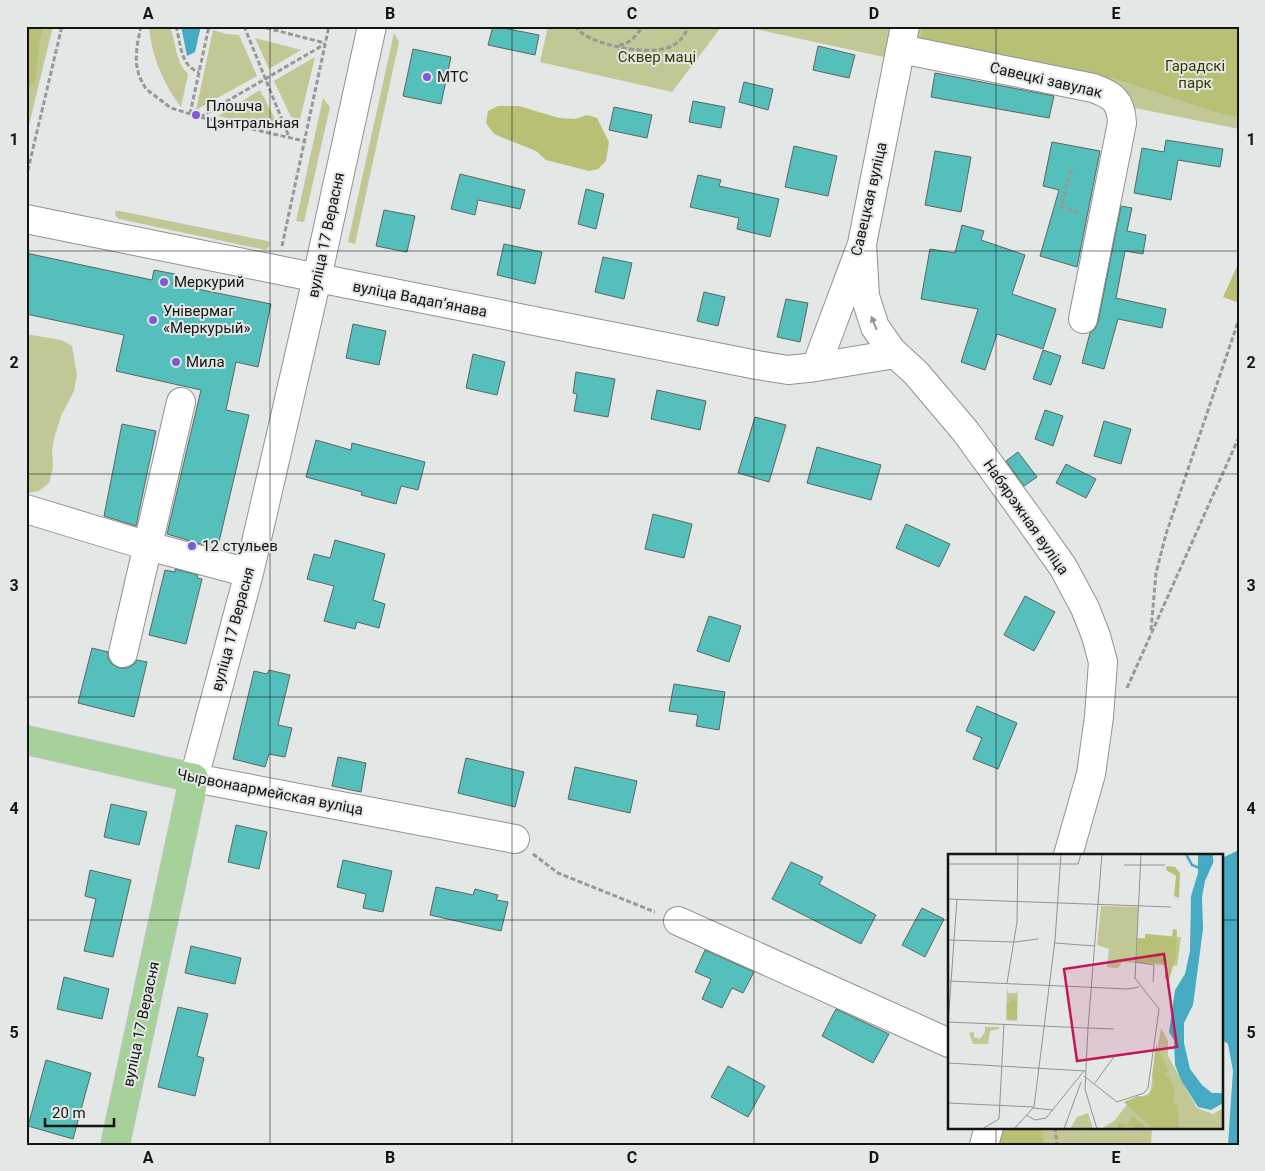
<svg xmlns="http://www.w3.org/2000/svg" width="1265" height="1171" font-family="Roboto,sans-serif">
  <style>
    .green { fill: #c1c795 }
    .forest { fill: #b8c075 }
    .water { fill: #45aac2 }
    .building { fill: #55c0bb; stroke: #5f6363 }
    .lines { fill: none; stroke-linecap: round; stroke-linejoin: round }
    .minor-casing { stroke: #8f9391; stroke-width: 30 }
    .major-casing { stroke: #c2c2c2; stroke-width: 30 }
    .path { stroke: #969998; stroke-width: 3; stroke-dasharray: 5 2.5; stroke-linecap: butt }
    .minor { stroke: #fff; stroke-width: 28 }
    .major { stroke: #a6d19a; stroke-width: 28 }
    .oneway { fill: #959595 }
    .grid { fill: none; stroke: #131413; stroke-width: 1; stroke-opacity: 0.55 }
    .poi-dot { fill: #805ad4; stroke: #e3e7e5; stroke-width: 2 }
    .labels { text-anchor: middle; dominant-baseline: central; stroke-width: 4; stroke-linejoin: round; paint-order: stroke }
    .park-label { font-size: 15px; fill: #363a00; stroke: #e3e7e5 }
    .poi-label { font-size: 15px; fill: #131413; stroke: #e3e7e5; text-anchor: start }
    .street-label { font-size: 15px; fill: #131413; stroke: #e3e7e5 }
    .inset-river { fill: none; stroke: #45aac2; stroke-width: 2.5 }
    .inset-road { fill: none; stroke: #909391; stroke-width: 1 }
    .view { fill: #c2185b; fill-opacity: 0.15; stroke: #c2185b; stroke-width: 2.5 }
    .inset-edge { fill: none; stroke: #131413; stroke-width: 2.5 }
    .neatline { fill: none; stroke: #131413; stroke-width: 2 }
    .grid-label { font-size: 16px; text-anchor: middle; font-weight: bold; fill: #131413 }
  </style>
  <rect width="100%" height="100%" fill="#e3e7e5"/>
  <path class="green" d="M26 26H53L26 137Z
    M149 26H170C176 43 175 61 188 74L181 107C164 85 151 55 149 26Z
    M548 26H722L672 92 540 62Z
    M741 26H1239V129L916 64Z
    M213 30 226 34 239 35 257 76 196 110Z
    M394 33 399 42 355 244 348 242Z
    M255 38 301 50 269 69Z
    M315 57 300 119 291 117 274 81Z
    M260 90 275 119 273 128 218 116Z
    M323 98 330 107 304 222 296 221Z
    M116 211H120L267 241 270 243 269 246 266 250 119 219 115 215Z
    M26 334 61 340 72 346 77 375 74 391 61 416 55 435 52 450 53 467 49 483 39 491 26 493Z
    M1022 1127H1152L1151 1145H1017Z"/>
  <path class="forest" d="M26 26H43L40 40 35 82 27 90 26 115Z
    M922 26H1239V117L1212 111 1116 79 920 42Z
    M498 106H519L559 118 575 119 587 115 597 118 609 142 606 161 598 169 589 171 546 160 536 151 494 134 486 123 488 111Z
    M1239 262V303L1223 297Z
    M1002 1127H1041L1044 1145H996Z"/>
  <path class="water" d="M181 26H201L195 52 187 56Z
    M1239 850V1145H1228L1233 1071 1228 1044 1221 1039V862L1224 857Z"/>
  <path class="building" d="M493 26 539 35 535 55 488 45Z
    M818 46 855 55 849 78 813 70Z
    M413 49 451 57 441 104 403 96Z
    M935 73 1054 96 1049 118 931 97Z
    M744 82 773 89 768 110 739 102Z
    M693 101 725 107 721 128 689 122Z
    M614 107 652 115 647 138 609 130Z
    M1166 140 1223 149 1220 167 1178 160 1171 200 1134 193 1142 148 1164 152Z
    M1052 142 1100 151 1077 267 1040 256 1059 190 1043 186Z
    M794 146 837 156 828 196 785 187Z
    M935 151 971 157 961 212 925 205Z
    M460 174 525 190 520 209 478 200 475 215 451 209Z
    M698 175 721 180 719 186 779 199 770 237 737 229 739 218 690 207Z
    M586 189 604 194 596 229 578 224Z
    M1121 206 1132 208 1127 231 1146 235 1143 254 1125 251 1116 298 1166 309 1162 328 1118 319 1104 369 1082 363 1090 333 1095 329 1098 322Z
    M384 210 415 216 407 252 376 246Z
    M962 225 984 231 981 240 1025 255 1012 294 1056 309 1043 349 997 334 985 370 961 362 978 309 921 299 930 249 955 253Z
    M504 244 542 252 535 284 497 275Z
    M26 253 152 280 154 270 175 274 173 284 271 304 258 367 236 362 226 410 249 415 218 546 205 543 204 545 167 534 201 390 116 371 124 335 26 314Z
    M603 257 632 263 624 299 595 292Z
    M704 292 725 297 718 326 697 321Z
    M786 299 808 303 800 342 777 337Z
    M353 324 386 331 379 365 346 358Z
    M1043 350 1061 356 1051 385 1033 379Z
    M473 354 505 362 497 395 466 388Z
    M576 372 615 379 608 417 574 411 577 394 573 393Z
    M657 390 706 401 700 430 651 419Z
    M1045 410 1063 416 1053 446 1035 439Z
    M755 417 786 425 769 482 738 473Z
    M1104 421 1131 429 1121 464 1094 456Z
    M122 424 156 431 136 526 104 516Z
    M316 440 351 450 352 443 425 462 418 490 401 486 396 504 361 495 362 492 306 477Z
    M817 447 881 465 871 500 807 483Z
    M1018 452 1037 477 1024 486 1006 461Z
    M1066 464 1096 479 1086 498 1056 483Z
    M653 514 692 524 684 558 645 549Z
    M906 524 950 544 939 567 896 548Z
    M335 540 385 554 373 600 385 604 379 628 357 622 355 629 324 621 334 586 307 579 314 554 330 558Z
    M175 569 198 575 197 578 202 579 186 644 149 635 165 570 175 572Z
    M1025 596 1055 612 1034 651 1004 635Z
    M709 616 741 626 729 662 697 651Z
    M92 648 108 652V658L112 664 119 668H128L134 664 137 660 147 662 134 717 78 703Z
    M269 670 290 675 278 725 292 728 285 757 269 754 265 767 233 759 254 671 267 674Z
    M674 684 725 692 719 730 696 726 698 715 669 711Z
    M977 706 1017 723 998 769 973 759 982 738 966 731Z
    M338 757 366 763 361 792 332 786Z
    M466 758 524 772 515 807 458 793Z
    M575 767 637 781 630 813 568 799Z
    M111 804 147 812 139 845 104 837Z
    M236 825 267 832 259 869 228 862Z
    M343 860 392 871 383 912 363 908 366 894 337 887Z
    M791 862 823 877 819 884 876 915 861 944 772 899Z
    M90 870 131 880 113 957 84 951 96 899 85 896Z
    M436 887 473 895 475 889 498 895 496 900 508 902 501 931 430 915Z
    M922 908 944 919 925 957 902 945Z
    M191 946 241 958 235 984 185 973Z
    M705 950 754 972 743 993 732 988 722 1008 702 999 711 979 695 972Z
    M64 977 109 989 102 1019 57 1009Z
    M178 1007 208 1014 197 1056 204 1058 195 1096 158 1087Z
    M836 1009 889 1034 873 1063 822 1036Z
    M46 1060 91 1073 73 1139 28 1126Z
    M728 1066 765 1086 748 1117 711 1097Z"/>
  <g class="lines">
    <g class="minor-casing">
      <path id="minor" d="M372 26 317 278 249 573 194 778 515 839
        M901 49 1093 88C1113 95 1121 101 1122 123L1083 319
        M26 219 348 284 757 365 788 370 816 367 895 354
        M862 244 865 296 875 327 892 351 916 373 966 432 1029 519 1063 567 1085 608 1096 636 1103 662 1099 717 1091 774 1068 855
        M816 367 862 244 905 26
        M26 509 148 546 249 573
        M123 653 181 402
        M678 921 949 1043
        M984 1145 989 1127"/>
    </g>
    <g class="major-casing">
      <path id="major" d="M26 740 194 778 115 1145"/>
    </g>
    <path class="path" d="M141 26 137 46 136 62 139 76 146 89 171 108 200 117 304 141
      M176 26C181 44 180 66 199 72
      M244 26 289 137
      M259 26 325 43
      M575 26C587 45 646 55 667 48 678 44 685 37 688 26
      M619 45C630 44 637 35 643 26
      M190 114 209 26
      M200 117 325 44
      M1071 170 1061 207 1079 212
      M26 178 62 26
      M282 246 329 26
      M1151 630 1156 573 1166 534 1239 319
      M1127 688 1239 437
      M533 854 558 873 655 912
      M1055 1127 1057 1145"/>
    <use href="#minor" class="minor"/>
    <use href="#major" class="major"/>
  </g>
  <defs><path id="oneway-solid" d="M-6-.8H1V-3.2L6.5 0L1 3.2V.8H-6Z" transform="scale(1.25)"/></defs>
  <use class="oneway" href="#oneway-solid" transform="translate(874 323) rotate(-112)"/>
  <path class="grid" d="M270 26V1145M512 26V1145M754 26V1145M996 26V855M26 251H1239M26 474H1239M26 697H1239M26 920H949M1221 920H1239M996 1127V1145"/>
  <g class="poi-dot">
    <circle cx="427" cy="77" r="5"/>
    <circle cx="196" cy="115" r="5"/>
    <circle cx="164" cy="282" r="5"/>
    <circle cx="153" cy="320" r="5"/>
    <circle cx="176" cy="362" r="5"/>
    <circle cx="192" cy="546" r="5"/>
  </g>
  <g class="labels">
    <g class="park-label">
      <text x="657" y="57">Сквер маці</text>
      <text x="1195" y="66">Гарадскі<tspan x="1195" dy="17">парк</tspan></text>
    </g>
    <g class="poi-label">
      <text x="437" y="77">МТС</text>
      <text x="206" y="106">Плошча<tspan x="206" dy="17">Цэнтральная</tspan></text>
      <text x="174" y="282">Меркурий</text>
      <text x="163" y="311">Універмаг<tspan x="163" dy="17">«Меркурый»</tspan></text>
      <text x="186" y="362">Мила</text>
      <text x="202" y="546">12 стульев</text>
    </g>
    <g class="street-label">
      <text transform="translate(1046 80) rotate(13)">Савецкі завулак</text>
      <text transform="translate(869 199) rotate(-77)">Савецкая вуліца</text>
      <text transform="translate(326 235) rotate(-78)">вуліца 17 Верасня</text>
      <text transform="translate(420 299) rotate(11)">вуліца Вадапʼянава</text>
      <text transform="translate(1026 517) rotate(55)">Набярэжная вуліца</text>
      <text transform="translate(233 629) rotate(-75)">вуліца 17 Верасня</text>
      <text transform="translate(270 792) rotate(11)">Чырвонаармейская вуліца</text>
      <text transform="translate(141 1024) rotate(-78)">вуліца 17 Верасня</text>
    </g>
  </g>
  <g transform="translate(948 854)">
    <rect width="275" height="275" fill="#e3e7e5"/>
    <path d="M153 52 190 53 189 84H197V80L233 83 229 112 174 108 170 114 159 113 161 95 149 91ZM59 132 60 139H69L70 133 69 167 58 166ZM34 173H51V175L42 177 40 190H25L21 179 26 178V183L32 185 37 178V173ZM213 174 220 187V202L249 254 265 260 275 254V275H153L166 267 181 248 202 239ZM140 259 145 275H122L129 263Z" fill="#c1c795"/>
    <path d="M219 12 227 13 232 19 231 44 226 42 228 22 218 16ZM225 75 229 76 228 102 221 126 216 124 220 110 189 108 190 85H197L198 80 224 83ZM65 145 69 148V165L59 166V150ZM208 191 218 211 220 218 217 221 222 225 227 239 225 248 230 252 231 275H205L176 248 190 242 199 243 203 236 207 230 204 222ZM183 262 186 263 200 275H186L185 271 169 275 170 269 180 270Z" fill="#b8c075"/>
    <path d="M250 0H265V8L269 0 257 27 254 43 255 75 245 151 236 169V189L242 215 254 231 264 239H275V249L263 256 250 253 233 226 227 211 226 186 221 178 227 136 237 120 242 97 243 42 250 19Z" fill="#45aac2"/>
    <path class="inset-river" d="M238 0 244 11 254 15"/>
    <path class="inset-road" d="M154 0 140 174 166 175M0 10H130L133 0M176 11H217M0 45 223 53M0 86 67 88 90 85M107 89 147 92M188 108 206 111 205 128M187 125 193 0M0 127 180 135 191 133M59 129 69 68 70 0M0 168 140 174 137 235 149 275M0 170 9 45M0 209 137 217M136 222 169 248 196 239 200 234 211 155 187 124M147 229 168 200M0 249 86 253 107 86 113 0M78 261 87 266 98 264 136 217M34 275 51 265 56 170M66 275 85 254 105 256M116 275 133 228"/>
    <path class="view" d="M216 100 229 193 129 207 116 115Z"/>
    <rect width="275" height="275" class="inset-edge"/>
  </g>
  <rect width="1265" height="1171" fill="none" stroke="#e3e7e5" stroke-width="55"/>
  <path d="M45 1118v8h69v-8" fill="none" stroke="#131413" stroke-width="2.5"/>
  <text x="52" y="1118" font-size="15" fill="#131413" stroke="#e3e7e5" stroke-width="4" paint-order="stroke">20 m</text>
  <rect x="28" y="28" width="1210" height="1116" class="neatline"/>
  <g class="grid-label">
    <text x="148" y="19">A</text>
    <text x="390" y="19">B</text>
    <text x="632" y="19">C</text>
    <text x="874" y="19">D</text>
    <text x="1116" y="19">E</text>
    <text x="14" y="145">1</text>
    <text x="1251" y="145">1</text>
    <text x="14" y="368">2</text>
    <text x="1251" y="368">2</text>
    <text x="14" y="591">3</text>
    <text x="1251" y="591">3</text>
    <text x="14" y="814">4</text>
    <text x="1251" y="814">4</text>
    <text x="14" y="1038">5</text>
    <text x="1251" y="1038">5</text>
    <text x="148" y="1163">A</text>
    <text x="390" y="1163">B</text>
    <text x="632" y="1163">C</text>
    <text x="874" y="1163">D</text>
    <text x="1116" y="1163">E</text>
  </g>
</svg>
